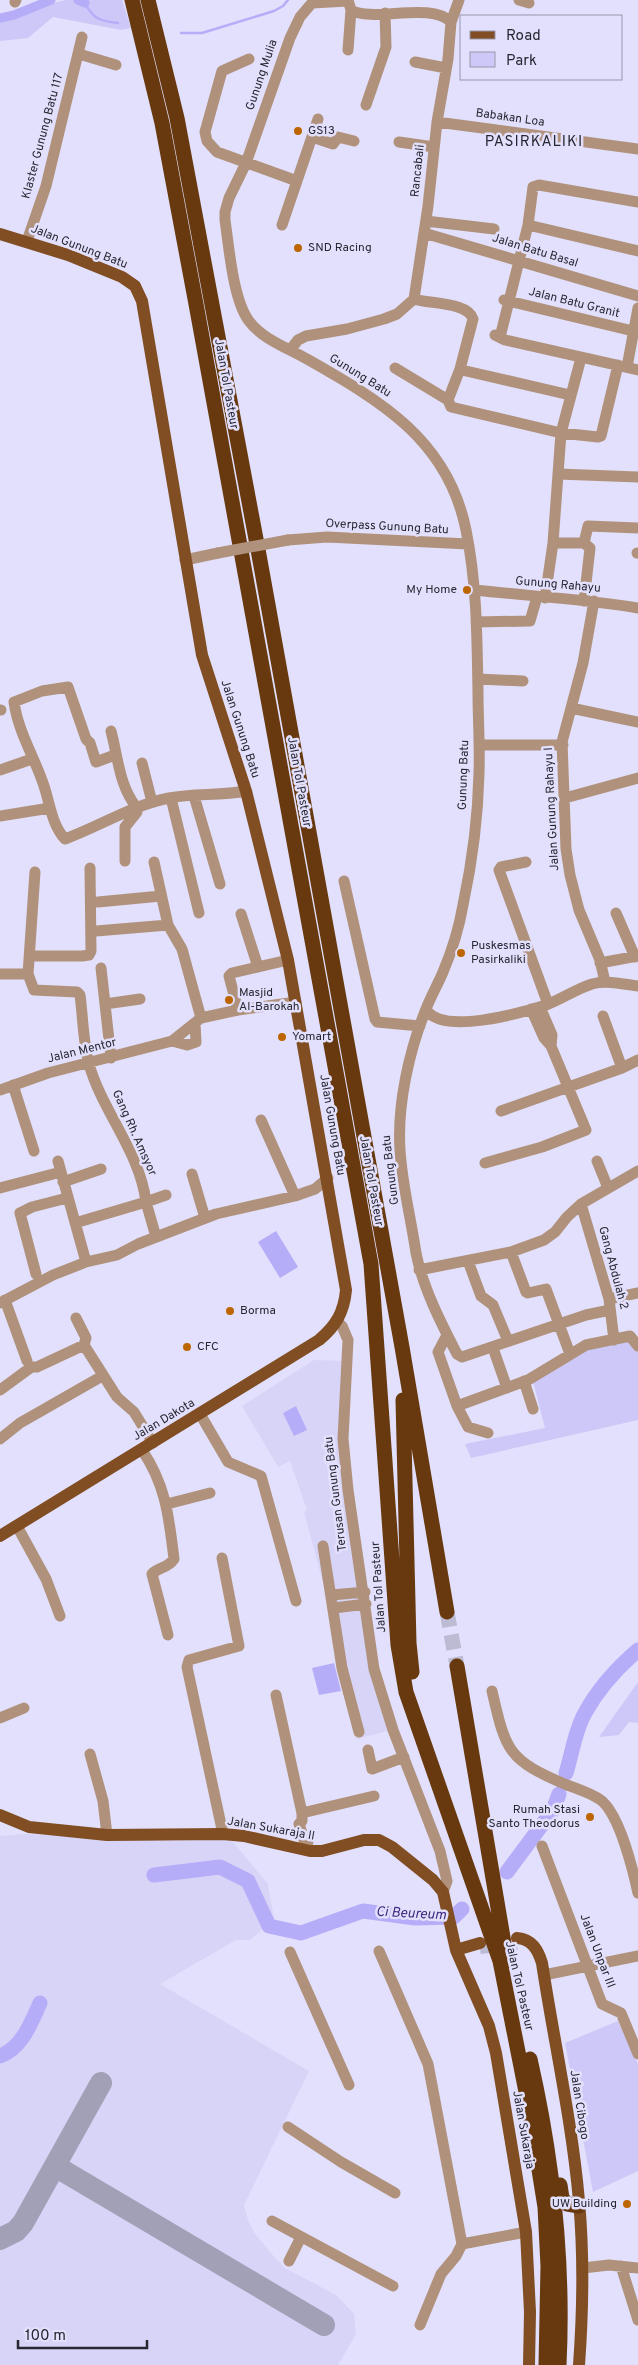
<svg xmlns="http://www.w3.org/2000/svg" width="638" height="2365" font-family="Overpass,sans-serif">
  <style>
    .built { fill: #d7d4f7 }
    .green { fill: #cdc8f7 }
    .water { fill: #b6adf9 }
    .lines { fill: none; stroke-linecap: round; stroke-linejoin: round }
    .stream { stroke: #b6adf9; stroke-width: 2.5 }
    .canal { stroke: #b6adf9; stroke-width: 9 }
    .river { stroke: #b6adf9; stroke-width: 15 }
    .taxiway { stroke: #a2a0b6; stroke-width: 22 }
    .major-tunnel { stroke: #bdbbd3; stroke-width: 12; stroke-dasharray: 12 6; stroke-linecap: butt }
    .highway-tunnel { stroke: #bdbbd3; stroke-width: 15; stroke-dasharray: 15 8; stroke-linecap: butt }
    .minor { stroke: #b0927c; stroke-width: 11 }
    .major { stroke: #814d22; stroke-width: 12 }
    .highway { stroke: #68390e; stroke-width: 15 }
    .minor-bridge { stroke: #b0927c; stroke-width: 11 }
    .poi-dot { fill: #bd6500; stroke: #e2e0fc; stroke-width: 2 }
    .labels { text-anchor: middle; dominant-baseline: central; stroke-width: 5; stroke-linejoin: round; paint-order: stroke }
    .street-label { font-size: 12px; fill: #272631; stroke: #e2e0fc }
    .poi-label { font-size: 12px; fill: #272631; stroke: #e2e0fc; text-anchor: start }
    .water-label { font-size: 14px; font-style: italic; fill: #3e297e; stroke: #e2e0fc }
    .quarter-label { font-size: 15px; letter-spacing: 1px; fill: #272631; stroke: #e2e0fc }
  </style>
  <rect width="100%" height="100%" fill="#e2e0fc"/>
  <path class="built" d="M314 1360 344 1361 338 1430 371 1676 387 1731 357 1739 338 1663 328 1601 304 1512 307 1510 290 1461 278 1467 242 1406Z
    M25 1834 174 1841 229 1837 268 1884 274 1919 250 1940H236L160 1984 309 2071 244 2205 248 2220 255 2234 277 2260 285 2268 336 2295 354 2314 356 2334 338 2365H0V1836Z"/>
  <path class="green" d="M66 0H122L131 28 121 30 53 17 28 38 0 41V18L25 15 49 4Z
    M630 1338 638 1349V1420L471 1458 465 1444 545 1428 533 1381 588 1348Z
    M638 1682V1723L629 1722 619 1735 599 1737Z
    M618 2021 638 2064V2171L593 2192 565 2043Z"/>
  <path class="water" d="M276 1231 298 1267 280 1278 258 1242Z
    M296 1406 307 1430 294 1436 283 1413Z
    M334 1663 341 1691 319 1695 312 1668Z"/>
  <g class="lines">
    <path class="stream" d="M85 3C93 19 100 21 118 23
      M181 33H202L274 11 283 6 288 0"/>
    <path class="canal" d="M78 0 85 3
      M0 18 14 15 51 0"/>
    <path class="river" d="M566 1773C572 1754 575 1730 585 1713 598 1689 617 1668 638 1650
      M507 1872 553 1810 559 1794
      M154 1875 220 1867 248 1881 269 1926 301 1933 363 1911 415 1918 454 1917 462 1909
      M0 2056C22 2048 31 2023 40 2003"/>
    <path class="taxiway" d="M55 2166 324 2325
      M0 2239 16 2231 23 2223 101 2083"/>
    <path class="major-tunnel" d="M480 1948 517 1944"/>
    <path class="highway-tunnel" d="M447 1612 457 1666"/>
    <path class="minor" d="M519 0 529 3
      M348 1 312 3 300 17 290 38 246 163 229 198 225 212V220C229 247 233 300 249 321 262 339 288 348 307 359 381 401 448 440 466 530 477 584 477 638 478 692 478 719 480 746 479 773 478 817 472 863 463 905 459 928 452 951 443 972 438 984 431 996 426 1009 409 1051 397 1105 400 1150 402 1184 411 1219 416 1253 423 1288 441 1323 457 1354L462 1357 586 1315 610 1310
      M15 2 16 0
      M451 22 459 0
      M348 50 351 10
      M79 54 116 65
      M249 59 222 71 205 132 207 141 217 152 297 181
      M415 62 446 68
      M366 105 386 47 385 13
      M437 122 638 149
      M312 137 333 144 338 137 354 141
      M399 142 434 147
      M426 221 494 229
      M282 225 318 119
      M528 225 638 251
      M424 233 638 296
      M27 241 46 186 82 37
      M414 299C429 304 468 302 473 319L460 369 448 400
      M504 300 633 331
      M495 335 505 340 638 370
      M500 337 528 225 533 187 539 185 638 202
      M291 349 298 340 306 336 347 329 384 319 397 314 414 299 428 206 437 122 448 59 451 22C430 1 373 23 351 10L348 0
      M627 367 638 308
      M395 368 448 400 451 407 561 433 598 437 601 436 618 365
      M466 371 570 395
      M558 474 638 477
      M288 540 327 537 468 544
      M553 543H584L590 548 584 601
      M584 543 588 526 638 528
      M637 553H638
      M185 560 218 553
      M475 590C529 596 584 599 638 608
      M545 598 553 543 561 433 581 358
      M594 601 583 663 562 742 566 849 570 875 579 910 600 960 605 982
      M476 622 530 621 537 597
      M478 679 523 681
      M571 708 638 722
      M0 710H1
      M111 731C118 757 119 786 137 808
      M479 745H563
      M115 755 96 762 90 743 86 739 68 687 42 691 14 702C18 732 35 758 44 786 50 804 52 825 65 839 100 826 133 805 169 798 194 793 220 796 246 791
      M142 763 152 802
      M0 770 32 759
      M194 796 220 884
      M171 798 199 913
      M565 798 638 778
      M0 816 50 808
      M125 861V827L137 812V809
      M154 862 168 925 182 949 201 1018
      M526 862 501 867 499 870 548 1004
      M344 881 375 1019 377 1022 420 1026
      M98 902 161 896
      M616 913 635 957
      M241 914 258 967
      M96 931 168 925
      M31 956H82L89 955 91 951 90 868
      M600 963 638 956
      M101 968 111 1058
      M0 974H28L35 872
      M28 974 34 990 77 992 80 995C83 1017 83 1042 89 1064 102 1111 140 1152 146 1202L75 1223
      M105 1004 140 999
      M540 1007 552 1035 551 1046
      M426 1009C441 1036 521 1013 546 1005 562 999 576 989 592 984 606 980 623 984 638 986
      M238 1010 229 976 232 973 288 960
      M603 1016 622 1068
      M172 1041 187 1045 196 1042 195 1023
      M13 1085 34 1151
      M0 1090 48 1073 172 1041 201 1018 238 1010 296 1002
      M501 1111 622 1068 638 1060
      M261 1120 295 1196
      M58 1161 86 1262 117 1255 138 1244 216 1214 295 1196 315 1189 328 1178
      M597 1161 608 1188
      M485 1163 542 1147 586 1130 551 1046 544 1038 531 1009
      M192 1174 205 1218
      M63 1182 101 1169
      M0 1188 61 1172
      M581 1204 609 1299 614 1340
      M156 1237 146 1202 166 1195
      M511 1252 526 1292 528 1293 546 1289 570 1354
      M468 1261 481 1296 493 1305 508 1341
      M419 1270 511 1252 544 1240 555 1232 567 1217 581 1204 638 1171
      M36 1274 20 1213 32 1207 67 1198
      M609 1299 638 1293
      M5 1300 27 1361
      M0 1303 53 1275 86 1262
      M76 1318 86 1338 84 1345 117 1397 134 1412 153 1443
      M337 1322 342 1326 348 1340 343 1439 348 1490 374 1669 393 1730 440 1851 447 1881 443 1892
      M447 1335 438 1352 457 1406 468 1427 488 1433
      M493 1348 507 1388
      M29 1367H37L84 1345
      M524 1381 533 1409
      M0 1390 30 1368
      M457 1406 528 1380 586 1345 630 1336 638 1346
      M200 1414 228 1462 261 1476 296 1601
      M0 1439 20 1423 97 1379
      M142 1450C166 1485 169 1518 174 1559 167 1569 158 1567 152 1574L168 1635
      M167 1504 210 1493
      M17 1526 46 1579 60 1616
      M323 1546 342 1668 359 1732
      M222 1558 239 1646 189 1660 187 1667 223 1834
      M332 1595 365 1592
      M334 1608 366 1604
      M492 1691C506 1752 508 1760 567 1785 578 1789 593 1794 602 1801 620 1817 633 1870 638 1893
      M276 1695 302 1813V1821L299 1824 304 1840 308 1842
      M0 1718 24 1708
      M368 1750 372 1769 404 1757
      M90 1754 103 1801 107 1835
      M302 1813 374 1796
      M542 1846 602 2004 621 2013 638 2054
      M379 1951 428 2064 462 2244 456 2256 441 2274 420 2325
      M290 1952 349 2085
      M544 1975 638 1956
      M288 2127 341 2162 395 2193
      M272 2221 393 2286
      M462 2244 526 2232
      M289 2261 301 2237
      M621 2266 638 2320
      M583 2268 609 2265 638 2268"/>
    <path class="major" d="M0 234 68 255 122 277 135 286 142 301 202 655 246 791 288 960 346 1290C344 1312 336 1326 319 1340L0 1536
      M0 1815 29 1827 107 1835 223 1834 244 1836 310 1851H322L364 1840H379L392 1847 433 1880 443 1892 456 1950 489 2026 496 2053 526 2232 530 2312 529 2365
      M517 1938C532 1939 538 1950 542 1963 554 2042 572 2121 579 2201 584 2256 583 2310 579 2365
      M456 1950 480 1943"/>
    <path class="highway" d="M132 0 162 123 196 304 371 1264 398 1645 406 1692 500 1961 528 2102 545 2207 548 2266 546 2365
      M148 0 177 118 259 555 402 1347 447 1612
      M403 1400 409 1643 412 1672
      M457 1666 507 1961
      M530 2059C553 2160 564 2262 559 2365
      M560 2185 562 2198 567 2204 579 2206"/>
    <path class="minor-bridge" d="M218 553 288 540"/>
  </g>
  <g class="poi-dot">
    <circle cx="298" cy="131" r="5"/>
    <circle cx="298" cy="248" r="5"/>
    <circle cx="467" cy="590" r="5"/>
    <circle cx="461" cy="953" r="5"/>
    <circle cx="229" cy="1000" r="5"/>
    <circle cx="282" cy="1037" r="5"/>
    <circle cx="230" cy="1311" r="5"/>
    <circle cx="187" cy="1347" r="5"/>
    <circle cx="590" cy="1817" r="5"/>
    <circle cx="627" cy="2204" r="5"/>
  </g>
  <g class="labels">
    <g class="street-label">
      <text transform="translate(262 75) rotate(-71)">Gunung Mulia</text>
      <text transform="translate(510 118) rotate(8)">Babakan Loa</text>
      <text transform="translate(43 136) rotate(-75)">Klaster Gunung Batu 117</text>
      <text transform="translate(418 171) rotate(-84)">Rancabali</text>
      <text transform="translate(79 247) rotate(21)">Jalan Gunung Batu</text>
      <text transform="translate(535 251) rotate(17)">Jalan Batu Basal</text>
      <text transform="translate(574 303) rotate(14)">Jalan Batu Granit</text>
      <text transform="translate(360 376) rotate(32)">Gunung Batu</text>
      <text transform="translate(226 384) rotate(80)">Jalan Tol Pasteur</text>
      <text transform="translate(387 527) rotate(3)">Overpass Gunung Batu</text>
      <text transform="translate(558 585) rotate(5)">Gunung Rahayu</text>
      <text transform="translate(240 729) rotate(72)">Jalan Gunung Batu</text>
      <text transform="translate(464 775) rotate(-88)">Gunung Batu</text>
      <text transform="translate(299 782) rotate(80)">Jalan Tol Pasteur</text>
      <text transform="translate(552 809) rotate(-93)">Jalan Gunung Rahayu I</text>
      <text transform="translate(82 1051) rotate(-14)">Jalan Mentor</text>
      <text transform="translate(332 1125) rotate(80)">Jalan Gunung Batu</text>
      <text transform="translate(134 1133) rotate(66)">Gang Rh. Amsyor</text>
      <text transform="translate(391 1170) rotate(-97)">Gunung Batu</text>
      <text transform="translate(371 1181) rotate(80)">Jalan Tol Pasteur</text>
      <text transform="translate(613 1268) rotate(75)">Gang Abdulah 2</text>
      <text transform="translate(164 1420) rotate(-31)">Jalan Dakota</text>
      <text transform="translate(336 1494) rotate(-97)">Terusan Gunung Batu</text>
      <text transform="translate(379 1587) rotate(-94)">Jalan Tol Pasteur</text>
      <text transform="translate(271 1829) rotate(10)">Jalan Sukaraja II</text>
      <text transform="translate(597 1951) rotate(69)">Jalan Unpar III</text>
      <text transform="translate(519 1986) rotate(77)">Jalan Tol Pasteur</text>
      <text transform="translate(579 2105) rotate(81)">Jalan Cibogo</text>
      <text transform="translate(523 2130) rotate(80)">Jalan Sukaraja</text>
    </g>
    <g class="poi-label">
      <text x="308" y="131">GS13</text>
      <text x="308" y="248">SND Racing</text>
      <text x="457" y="590" text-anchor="end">My Home</text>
      <text x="471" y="946">Puskesmas<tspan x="471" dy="14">Pasirkaliki</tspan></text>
      <text x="239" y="993">Masjid<tspan x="239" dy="14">Al-Barokah</tspan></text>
      <text x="292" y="1037">Yomart</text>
      <text x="240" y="1311">Borma</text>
      <text x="197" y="1347">CFC</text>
      <text x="580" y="1810" text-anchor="end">Rumah Stasi<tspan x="580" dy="14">Santo Theodorus</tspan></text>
      <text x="617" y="2204" text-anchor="end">UW Building</text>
    </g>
    <g class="water-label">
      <text transform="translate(411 1914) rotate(3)">Ci Beureum</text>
    </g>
    <g class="quarter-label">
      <text x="534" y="142">PASIRKALIKI</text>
    </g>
  </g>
  <rect x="460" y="15" width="162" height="65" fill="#e2e0fc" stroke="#9796ab"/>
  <rect x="470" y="31" width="25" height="8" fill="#814d22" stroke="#9796ab"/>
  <text x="506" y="40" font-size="15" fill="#272631">Road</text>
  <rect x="470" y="52" width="25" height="15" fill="#cdc8f7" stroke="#9796ab"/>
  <text x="506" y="65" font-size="15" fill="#272631">Park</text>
  <path d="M18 2340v8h129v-8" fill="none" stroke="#272631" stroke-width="2.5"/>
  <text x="25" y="2340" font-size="15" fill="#272631" stroke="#e2e0fc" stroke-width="4" paint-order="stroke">100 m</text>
</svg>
